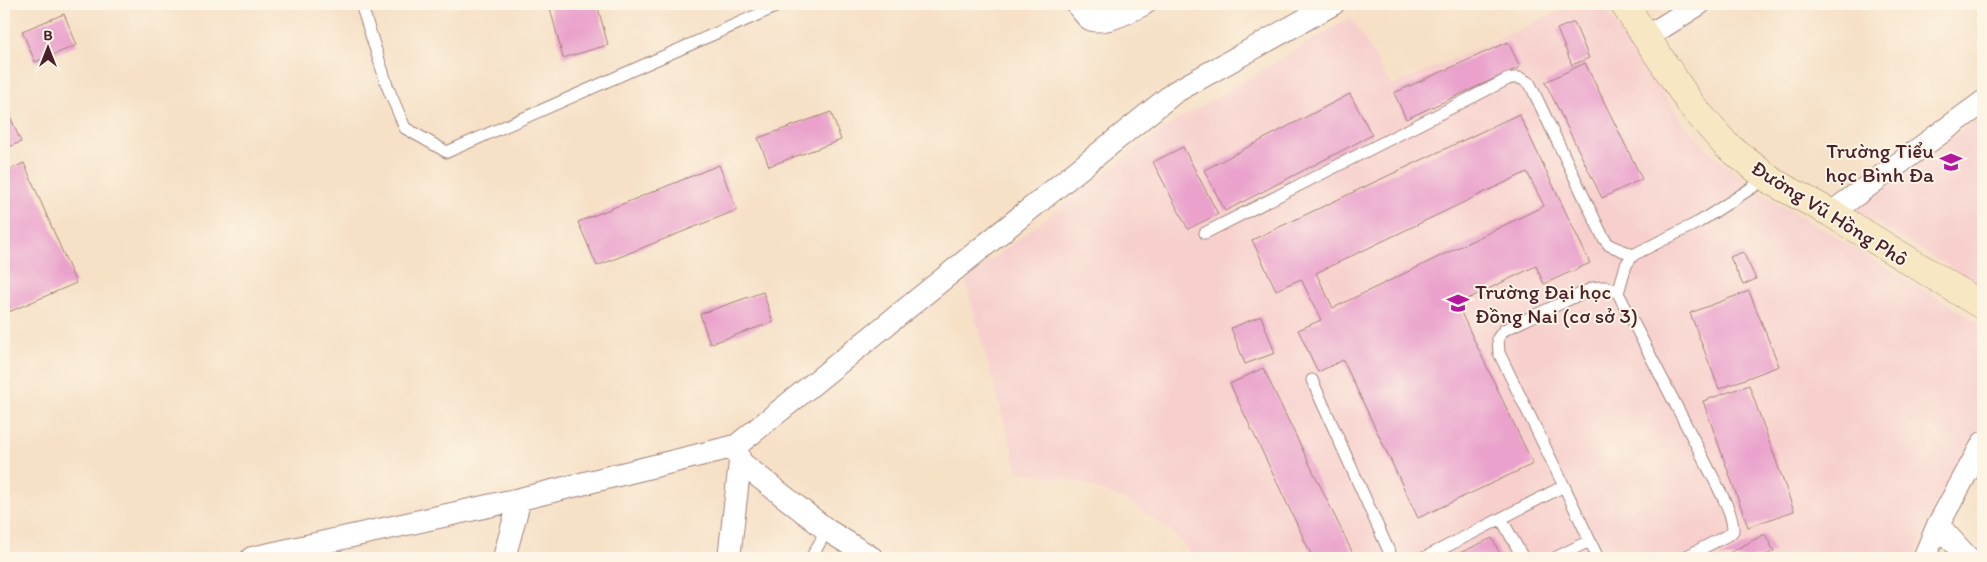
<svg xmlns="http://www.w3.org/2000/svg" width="1987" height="562" font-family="Itim,sans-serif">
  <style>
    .built { fill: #f7d0cd }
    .building { fill: #eaa2cc; fill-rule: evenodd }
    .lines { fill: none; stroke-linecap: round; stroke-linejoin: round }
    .lane-casing { stroke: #a08078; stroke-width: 13 }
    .street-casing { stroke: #a08078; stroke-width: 24 }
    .secondary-casing { stroke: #a08078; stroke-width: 29 }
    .lane { stroke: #fff; stroke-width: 11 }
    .street { stroke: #fff; stroke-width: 22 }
    .secondary { stroke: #f7e8c3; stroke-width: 28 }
    .labels { text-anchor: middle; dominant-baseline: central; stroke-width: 4; stroke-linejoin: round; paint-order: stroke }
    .poi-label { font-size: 21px; fill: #4a1f2b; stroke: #fcf5e5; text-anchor: end }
    .street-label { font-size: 21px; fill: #4a1f2b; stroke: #fcf5e5 }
  </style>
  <rect width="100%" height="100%" fill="#fcf5e5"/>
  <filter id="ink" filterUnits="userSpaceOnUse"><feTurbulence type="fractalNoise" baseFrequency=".02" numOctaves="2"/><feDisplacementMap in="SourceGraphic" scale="10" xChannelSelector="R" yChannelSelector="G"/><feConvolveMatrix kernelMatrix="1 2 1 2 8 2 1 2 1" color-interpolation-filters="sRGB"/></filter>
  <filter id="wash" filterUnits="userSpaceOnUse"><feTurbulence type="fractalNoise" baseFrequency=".0096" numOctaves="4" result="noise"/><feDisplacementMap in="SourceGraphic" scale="20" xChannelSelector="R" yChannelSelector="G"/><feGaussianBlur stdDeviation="1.12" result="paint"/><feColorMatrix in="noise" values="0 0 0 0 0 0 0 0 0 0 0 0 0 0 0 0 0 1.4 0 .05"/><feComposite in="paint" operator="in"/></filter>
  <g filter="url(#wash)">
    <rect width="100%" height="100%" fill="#f6e0c6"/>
    <path class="built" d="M1576 4H1602L1682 121 1712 154 1759 192 1983 325V421L1929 521 1913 558H1790L1789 556 1783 558H1196L1169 530 1129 502 1083 483 1018 472 965 280 1158 132 1351 17 1392 86Z
      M1983 115V287L1855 210Z"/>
    <g id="blocks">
      <path class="building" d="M549 4H597L608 45 563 58Z
        M64 14 77 45 35 62 22 31Z
        M1574 22 1589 58 1572 65 1557 29Z
        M1508 42 1520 67 1406 119 1394 93Z
        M1585 63 1642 179 1602 198 1545 82Z
        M1350 94 1372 135 1225 211 1204 170Z
        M4 102 21 142 4 149Z
        M831 112 841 140 769 166 758 138Z
        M1519 114 1590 263 1544 284 1536 266 1457 304 1533 464 1418 518 1343 360 1318 372 1298 330 1321 320 1301 279 1276 290 1252 240ZM1527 172 1544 206 1333 308 1316 273Z
        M1183 147 1218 214 1188 229 1153 162Z
        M24 163 76 283 4 314V172Z
        M719 165 737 210 597 266 578 222Z
        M1743 252 1756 279 1743 285 1730 257Z
        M1749 291 1779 366 1719 389 1690 313Z
        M763 292 773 322 710 344 700 314Z
        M1261 316 1275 353 1245 364 1231 328Z
        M1263 368 1355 558H1313L1230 384Z
        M1749 385 1794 511 1748 527 1703 401Z
        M1765 534 1774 551 1760 558H1720Z
        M1492 538 1502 558H1449Z"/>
    </g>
  </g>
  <g filter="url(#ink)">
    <use href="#blocks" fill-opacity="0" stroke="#a08078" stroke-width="1"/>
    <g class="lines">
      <g class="lane-casing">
        <path id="lane" d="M361 4 388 88 405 128 447 152 782 4
          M1205 233 1508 79C1517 76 1522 78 1530 84L1603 237 1609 245 1633 255
          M1312 380 1392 558
          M1564 486 1499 353 1498 338 1504 330 1593 288C1604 286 1610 286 1618 293
          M1502 520 1523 558
          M811 558 827 530
          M1424 558 1564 486 1598 558
          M1555 558 1589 541
          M1683 558 1730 534 1733 531C1733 514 1723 498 1716 483L1618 293 1626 265 1633 255 1699 222 1767 178"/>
      </g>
      <g class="street-casing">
        <path id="street" d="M1077 4C1081 9 1085 16 1090 19 1102 26 1133 10 1144 4
          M1645 38 1699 4
          M1831 213 1983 102
          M736 446 740 462 827 530 872 558
          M1938 525 1968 558
          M252 558 520 499 736 446 1175 92 1333 4
          M504 558 520 499
          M729 558 740 462
          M1924 558 1938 525 1983 443"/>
      </g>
      <g class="secondary-casing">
        <path id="secondary" d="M1624 4 1692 106 1726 145 1773 182 1831 213 1983 306"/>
      </g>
      <use href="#lane" class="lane"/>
      <use href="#street" class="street"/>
      <use href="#secondary" class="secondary"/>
    </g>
  </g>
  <defs>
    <g id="school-bare" transform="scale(1.725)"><path d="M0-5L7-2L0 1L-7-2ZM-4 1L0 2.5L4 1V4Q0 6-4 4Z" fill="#b5179e" stroke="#fcf5e5" stroke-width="2.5" paint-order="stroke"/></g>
    <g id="university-bare" transform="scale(1.725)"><path d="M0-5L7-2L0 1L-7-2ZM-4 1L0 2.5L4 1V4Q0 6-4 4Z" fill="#b5179e" stroke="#fcf5e5" stroke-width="2.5" paint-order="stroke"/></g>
  </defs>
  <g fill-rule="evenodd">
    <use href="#school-bare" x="1951" y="162"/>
    <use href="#university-bare" x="1458" y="303"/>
  </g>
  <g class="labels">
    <g class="poi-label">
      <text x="1934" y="150">Trường Tiểu<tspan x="1934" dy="24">học Bình Đa</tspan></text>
      <text x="1475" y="291" text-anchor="start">Trường Đại học<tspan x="1475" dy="24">Đồng Nai (cơ sở 3)</tspan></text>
    </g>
    <g class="street-label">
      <text transform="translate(1830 213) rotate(32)">Đường Vũ Hồng Phô</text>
    </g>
  </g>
  <rect width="1987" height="562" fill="none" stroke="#fcf5e5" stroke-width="20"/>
  <g transform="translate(48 48)" stroke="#fcf5e5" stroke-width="4" paint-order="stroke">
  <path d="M0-4L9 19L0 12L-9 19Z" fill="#4a1f2b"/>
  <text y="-8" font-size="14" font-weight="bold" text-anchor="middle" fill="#4a1f2b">B</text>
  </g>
</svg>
